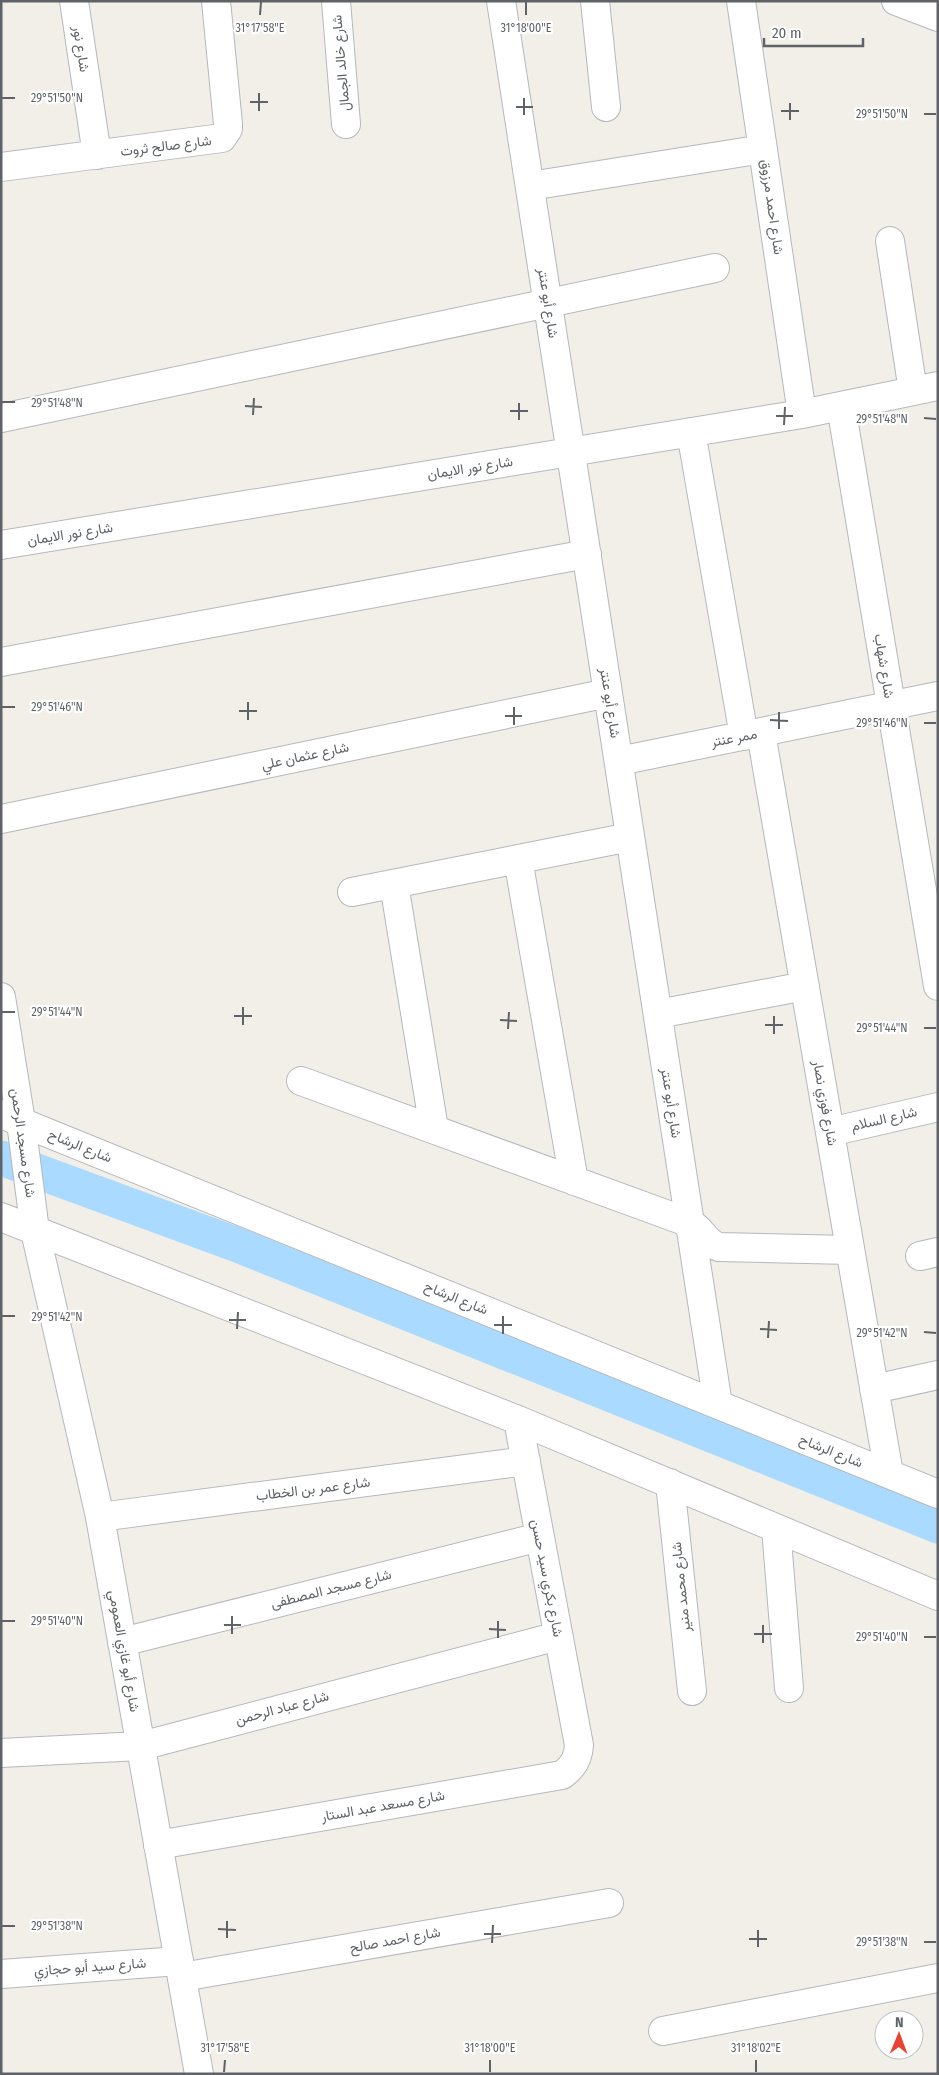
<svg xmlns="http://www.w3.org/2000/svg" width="939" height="2075" font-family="'Fira Sans Condensed',Vazirmatn,sans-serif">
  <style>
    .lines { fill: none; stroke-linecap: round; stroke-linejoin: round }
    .canal { stroke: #aadaff; stroke-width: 35 }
    .minor-casing { stroke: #b5b8bc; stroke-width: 30 }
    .tertiary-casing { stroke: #b5b8bc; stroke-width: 30 }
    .minor { stroke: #fff; stroke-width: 28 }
    .tertiary { stroke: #fff; stroke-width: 28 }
    .ticks { fill: none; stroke: #5f6368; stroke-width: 2 }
    .labels { text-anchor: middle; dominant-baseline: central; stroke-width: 4.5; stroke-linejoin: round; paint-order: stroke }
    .street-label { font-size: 14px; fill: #5f6368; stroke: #fff }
    .ticks-label { font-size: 12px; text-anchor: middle; fill: #5f6368; stroke: #fff; stroke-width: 4.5; stroke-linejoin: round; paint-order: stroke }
  </style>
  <rect width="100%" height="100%" fill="#f1efe8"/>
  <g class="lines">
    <path class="canal" d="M1 1158 235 1244 938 1526"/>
    <g class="minor-casing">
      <path id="minor" d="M74 1 97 155
        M336 1 346 124
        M501 1 718 1405
        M595 1 606 107
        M741 1 802 414
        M1 167 222 138 228 129V124L216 1
        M530 186 763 149
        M890 241 913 391
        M841 406 938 986
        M1 418 715 268
        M691 432 744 736
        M1 545 802 414 938 386
        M1 662 587 554
        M761 733 889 1474
        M619 761 938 696
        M1 819 608 693
        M518 859 574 1181
        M394 884 434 1129
        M352 892 630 837
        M658 1014 805 986
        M301 1081 690 1223C703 1230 705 1243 719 1247L850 1250
        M1 1114 938 1494
        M830 1132 938 1107
        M1 1217 518 1420 938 1596
        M920 1256 938 1252
        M874 1389 938 1375
        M670 1483 692 1691
        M100 1517 526 1461
        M776 1528 789 1688
        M122 1642 540 1537
        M1 1753 141 1746 558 1636
        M158 1845 562 1775C573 1767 578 1759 579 1745L518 1420
        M1 1974 179 1961
        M182 1977 609 1903
        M663 2031 938 1978"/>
    </g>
    <g class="tertiary-casing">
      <path id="tertiary" d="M896 1 938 17
        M1 997 21 1122 35 1231 100 1517 199 2074"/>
    </g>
    <use href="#minor" class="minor"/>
    <use href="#tertiary" class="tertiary"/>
  </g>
  <path class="ticks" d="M260 15 261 2M526 15V2M2 98H15M250 102H268M516 107H533M259 111V93M781 111H799M924 114H936M524 115V98M790 120V103M2 402H15M245 406 262 407M510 411H528M253 415 254 398M776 416H793M924 418 936 419M519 420V403M784 425 785 407M2 707H15M239 711H257M505 716H522M248 720V702M770 720 788 721M924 723H936M514 725V707M779 729V712M2 1012H15M234 1016H252M500 1020 517 1021M243 1025V1007M765 1025H783M924 1028H936M508 1029 509 1012M774 1034V1016M2 1316H15M229 1320H246M494 1325H512M237 1329 238 1312M760 1329 777 1330M924 1332 936 1333M503 1334V1316M768 1338 769 1321M2 1621H15M224 1625H241M489 1629 506 1630M232 1634V1616M754 1634H772M924 1637H936M498 1638V1621M763 1643V1625M2 1926H15M218 1929 236 1930M484 1934H501M227 1938V1921M749 1939H767M924 1942H936M492 1943 493 1925M758 1947V1930M224 2072 225 2060M490 2072V2060M756 2072V2060"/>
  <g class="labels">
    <g class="street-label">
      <text transform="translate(81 49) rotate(81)">شارع نور</text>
      <text transform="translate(341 63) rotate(-95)">شارع خالد الجمال</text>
      <text transform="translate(166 146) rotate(-7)">شارع صالح ثروت</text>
      <text transform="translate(772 207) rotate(82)">شارع احمد مرزوق</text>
      <text transform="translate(548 303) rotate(81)">شارع أبو عنتر</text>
      <text transform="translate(470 468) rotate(-9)">شارع نور الايمان</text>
      <text transform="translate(70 534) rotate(-9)">شارع نور الايمان</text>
      <text transform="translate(884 666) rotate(81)">شارع شهاب</text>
      <text transform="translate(610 703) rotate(81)">شارع أبو عنتر</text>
      <text transform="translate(734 738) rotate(-11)">ممر عنتر</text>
      <text transform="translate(305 756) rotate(-12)">شارع عثمان علي</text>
      <text transform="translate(671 1103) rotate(81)">شارع أبو عنتر</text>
      <text transform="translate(825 1103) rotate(80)">شارع فوزي نصار</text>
      <text transform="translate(884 1119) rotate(-13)">شارع السلام</text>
      <text transform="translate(23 1143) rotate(82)">شارع مسجد الرحمن</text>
      <text transform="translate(80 1146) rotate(22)">شارع الرشاح</text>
      <text transform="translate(456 1298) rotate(22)">شارع الرشاح</text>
      <text transform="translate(831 1451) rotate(22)">شارع الرشاح</text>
      <text transform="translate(313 1489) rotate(-7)">شارع عمر بن الخطاب</text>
      <text transform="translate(547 1578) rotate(79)">شارع بكري سيد حسن</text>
      <text transform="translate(681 1587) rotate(-96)">شارع محمد منير</text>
      <text transform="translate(331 1589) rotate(-14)">شارع مسجد المصطفى</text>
      <text transform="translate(124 1651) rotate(80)">شارع أبو غازي العمومي</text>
      <text transform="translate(282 1708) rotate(-15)">شارع عباد الرحمن</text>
      <text transform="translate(383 1806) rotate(-10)">شارع مسعد عبد الستار</text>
      <text transform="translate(395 1940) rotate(-10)">شارع احمد صالح</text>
      <text transform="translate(90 1967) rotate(-4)">شارع سيد أبو حجازي</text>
    </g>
  </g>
  <g class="ticks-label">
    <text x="260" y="32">31°17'58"E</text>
    <text x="526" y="32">31°18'00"E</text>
    <text x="57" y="102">29°51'50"N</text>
    <text x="882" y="118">29°51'50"N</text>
    <text x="57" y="407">29°51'48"N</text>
    <text x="882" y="423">29°51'48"N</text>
    <text x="57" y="711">29°51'46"N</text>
    <text x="882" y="727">29°51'46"N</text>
    <text x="57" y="1016">29°51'44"N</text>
    <text x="882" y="1032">29°51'44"N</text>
    <text x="57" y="1321">29°51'42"N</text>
    <text x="882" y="1337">29°51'42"N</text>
    <text x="57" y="1625">29°51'40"N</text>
    <text x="882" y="1641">29°51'40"N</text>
    <text x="57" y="1930">29°51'38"N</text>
    <text x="882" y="1946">29°51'38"N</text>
    <text x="225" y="2052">31°17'58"E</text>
    <text x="490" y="2052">31°18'00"E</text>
    <text x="756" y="2052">31°18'02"E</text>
  </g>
  <rect width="939" height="2075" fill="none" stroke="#5f6368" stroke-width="5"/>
  <g transform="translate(899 2035) rotate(1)"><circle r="24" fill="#ffffff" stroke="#bfc1c3"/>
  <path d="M0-4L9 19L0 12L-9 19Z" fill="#ea4335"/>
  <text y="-8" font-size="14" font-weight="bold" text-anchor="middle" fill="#5f6368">N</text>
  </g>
  <path d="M764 38v8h99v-8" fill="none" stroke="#5f6368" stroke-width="2.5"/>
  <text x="772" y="38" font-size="15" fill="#5f6368" stroke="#ffffff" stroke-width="4" paint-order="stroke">20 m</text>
</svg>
